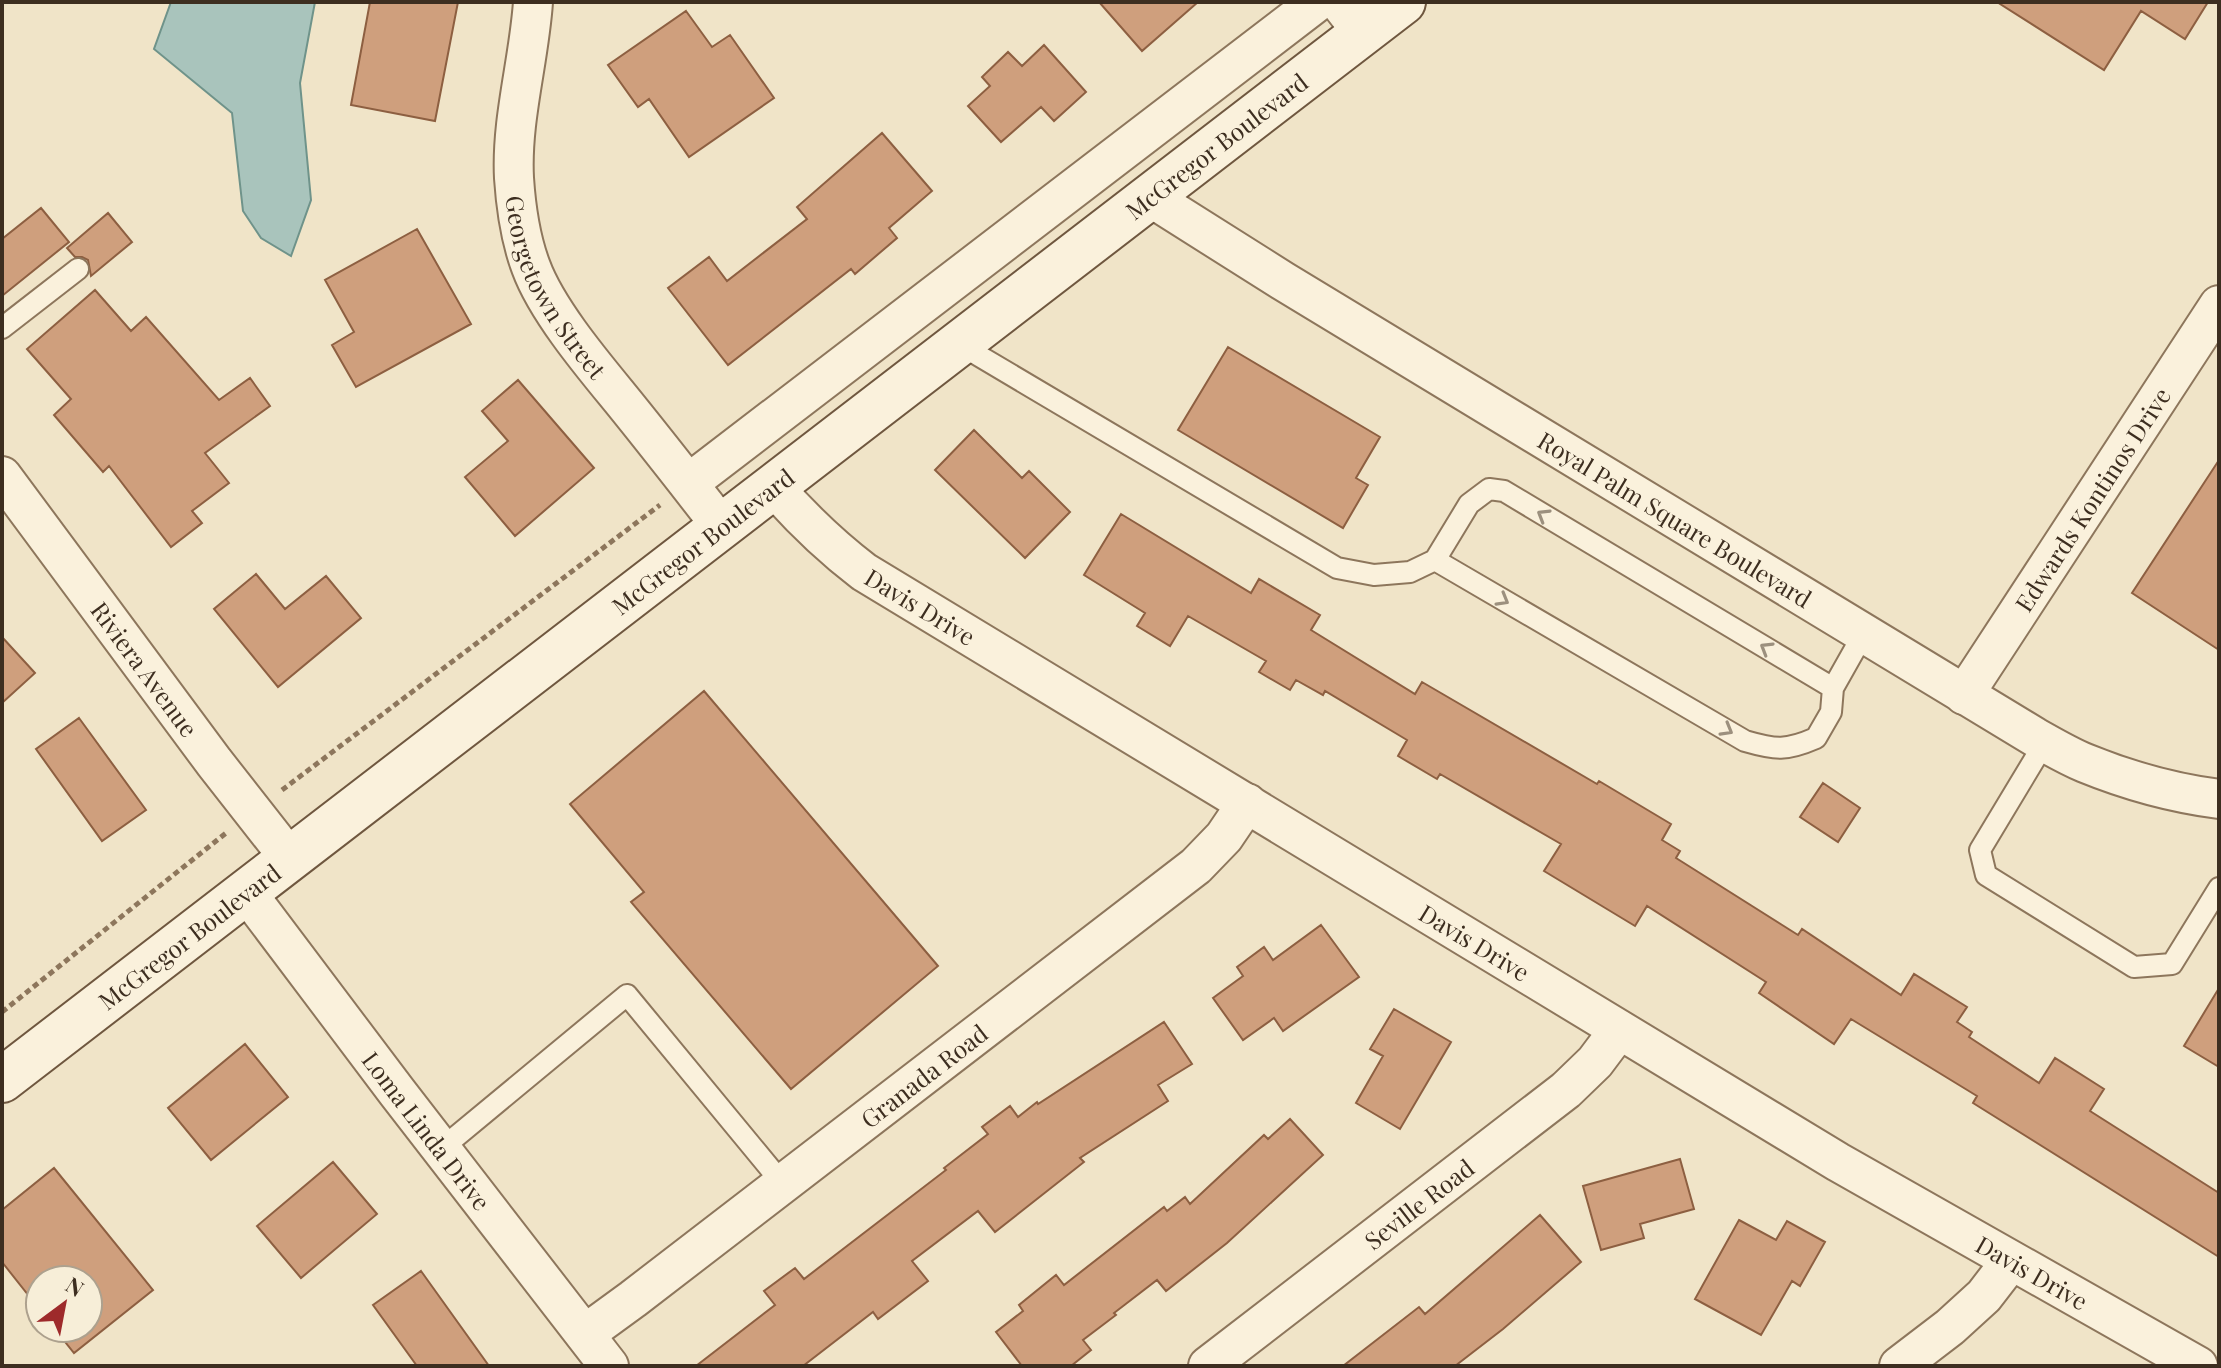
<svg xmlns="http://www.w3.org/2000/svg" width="2221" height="1368" font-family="'Playfair Display',serif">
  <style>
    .water { fill: #a9c4bc; stroke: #6f938a; stroke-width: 2 }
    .building { fill: #cf9f7d; stroke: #8d5f41; stroke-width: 2 }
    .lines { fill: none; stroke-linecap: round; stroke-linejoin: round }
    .service-casing { stroke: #8d765c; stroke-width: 24 }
    .minor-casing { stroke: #8d765c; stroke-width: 42 }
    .secondary-casing { stroke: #6f573f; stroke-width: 48 }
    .path { stroke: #8d765c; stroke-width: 5; stroke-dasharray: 6 4; stroke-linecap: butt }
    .service { stroke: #faf1dc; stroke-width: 20 }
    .minor { stroke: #faf1dc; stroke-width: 38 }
    .secondary { stroke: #faf1dc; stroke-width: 44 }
    .oneway { stroke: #9c907e }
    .labels { text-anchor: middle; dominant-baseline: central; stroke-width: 6; stroke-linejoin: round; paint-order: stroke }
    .street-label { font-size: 24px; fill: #3d2e20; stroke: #f7eed8 }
  </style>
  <rect width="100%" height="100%" fill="#f0e4c8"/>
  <path class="water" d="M171 2H315L300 83 311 200 291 256 261 238 243 211 232 113 154 49Z"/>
  <path class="building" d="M370 2H458L435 121 351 105Z
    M1099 2H1198L1142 51Z
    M1997 2H2208L2185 39 2141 11 2104 70Z
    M686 11 712 47 730 35 774 98 689 157 649 99 638 107 608 65Z
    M1044 45 1086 92 1054 121 1041 107 1001 142 968 106 990 86 982 77 1008 52 1022 66Z
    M882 133 932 191 889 228 897 238 855 274 851 269 728 365 668 288 709 257 727 281 807 219 797 207Z
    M41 208 69 242 2 296V239Z
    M108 213 132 242 91 276 88 260 82 257H75L67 248Z
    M417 229 471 324 356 387 332 345 354 332 325 280Z
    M95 290 131 331 146 317 219 400 250 378 270 406 205 453 229 483 192 511 202 523 171 547 109 466 103 472 54 415 71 399 27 349Z
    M1228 347 1380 437 1356 478 1368 485 1343 528 1178 430Z
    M518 380 594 468 515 536 465 477 508 441 482 411Z
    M974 430 1022 478 1029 471 1070 512 1025 558 935 470Z
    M2219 460V650L2132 593Z
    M1121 514 1251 593 1259 579 1320 615 1311 630 1415 694 1422 682 1597 784 1599 781 1671 824 1662 840 1680 851 1676 858 1798 935 1802 929 1901 995 1914 974 1967 1007 1957 1022 1972 1032 1969 1037 2039 1083 2055 1058 2104 1089 2090 1111 2219 1193V1257L1973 1103 1977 1096 1851 1019 1834 1044 1759 993 1766 982 1647 906 1635 926 1544 871 1561 844 1440 774 1437 779 1398 756 1407 740 1325 691 1323 695 1296 680 1290 690 1259 672 1266 661 1188 616 1170 646 1137 626 1145 613 1084 575Z
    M256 574 285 609 326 576 361 618 278 687 214 609Z
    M2 637 35 673 2 703Z
    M704 691 938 966 791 1089 631 902 644 892 570 804Z
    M79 718 146 810 102 841 36 749Z
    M1823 783 1860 808 1838 842 1800 817Z
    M1321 925 1359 977 1283 1031 1274 1018 1243 1040 1213 998 1243 976 1237 967 1264 947 1273 960Z
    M2219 988V1067L2184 1046Z
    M1394 1009 1451 1042 1400 1129 1356 1103 1383 1056 1370 1049Z
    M1164 1022 1192 1064 1158 1085 1168 1101 1080 1158 1084 1162 995 1232 978 1211 912 1261 928 1281 878 1319 873 1312 803 1366H696L775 1305 764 1291 795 1268 804 1279 946 1170 944 1168 988 1134 982 1127 1010 1106 1018 1117 1037 1102 1038 1104Z
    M245 1044 288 1097 211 1160 168 1108Z
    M1290 1119 1323 1155 1227 1243 1166 1291 1157 1280 1114 1313 1116 1315 1083 1340 1091 1350 1071 1366H1022L996 1332 1023 1311 1019 1305 1056 1275 1064 1285 1164 1207 1167 1211 1185 1197 1190 1204 1264 1135 1268 1139Z
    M1680 1159 1694 1209 1640 1224 1644 1238 1601 1250 1583 1186Z
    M333 1162 377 1214 301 1278 257 1226Z
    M54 1168 153 1290 74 1353 54 1328H88V1280H40V1310L2 1262V1210Z
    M1540 1215 1581 1262 1503 1329 1455 1366H1343L1419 1307 1425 1314Z
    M1739 1220 1776 1240 1787 1221 1825 1242 1800 1286 1792 1281 1761 1335 1695 1299Z
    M421 1271 489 1366H417L373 1305Z"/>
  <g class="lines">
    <g class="service-casing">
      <path id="service" d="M2 328 78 269
        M959 344 1337 568 1374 575 1410 572 1435 560 1469 504 1489 489 1504 491 1833 688
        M1435 560 1745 741C1776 750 1786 751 1816 738L1831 712 1833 688 1864 633
        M2045 742 1980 850 1986 875 2134 967 2172 964 2219 888
        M441 1149 627 995 783 1184"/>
    </g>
    <g class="minor-casing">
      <g id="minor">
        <path id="s1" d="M533 2C529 61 511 119 514 178 516 208 520 238 531 267 546 308 588 359 616 393 652 437 687 482 722 527"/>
        <path d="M1339 2 1363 33"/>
        <path id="s2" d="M1150 197 1283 281 2035 737C2051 746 2068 756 2085 763 2129 781 2173 793 2219 799"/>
        <path id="s3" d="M2 476 214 762 290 859"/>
        <path d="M689 483 1317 2"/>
        <path id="s4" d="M774 487C802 519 830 546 864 572L1838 1162 2198 1366"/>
        <path id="s5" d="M1964 695 2219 305"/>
        <path id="s6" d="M247 893 397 1092 609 1366"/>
        <path id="s7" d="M585 1334 633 1299 1196 866 1224 837 1247 803"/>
        <path id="s8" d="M1208 1366 1566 1090 1595 1062 1619 1030"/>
        <path d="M1899 1366 1950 1327 1984 1296 2011 1261"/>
      </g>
    </g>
    <g class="secondary-casing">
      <g id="secondary">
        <path id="s9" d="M2 1080 1403 2"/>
      </g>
    </g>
    <path class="path" d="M282 790 660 505
      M2 1012 226 833"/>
    <use href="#service" class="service"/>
    <use href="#minor" class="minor"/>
    <use href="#secondary" class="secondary"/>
  </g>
  <defs><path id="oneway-chevron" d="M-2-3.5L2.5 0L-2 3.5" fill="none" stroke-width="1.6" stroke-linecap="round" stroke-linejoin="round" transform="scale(2)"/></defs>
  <g class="oneway">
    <use href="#oneway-chevron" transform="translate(1543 515) rotate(-149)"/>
    <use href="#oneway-chevron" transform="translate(1503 600) rotate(30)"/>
    <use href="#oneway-chevron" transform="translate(1766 648) rotate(-149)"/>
    <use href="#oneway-chevron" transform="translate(1727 730) rotate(30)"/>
  </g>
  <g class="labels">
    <g class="street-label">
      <text stroke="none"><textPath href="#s9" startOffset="1532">McGregor Boulevard</textPath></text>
      <text stroke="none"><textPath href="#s1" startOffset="296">Georgetown Street</textPath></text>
      <text stroke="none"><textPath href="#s5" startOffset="234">Edwards Kontinos Drive</textPath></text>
      <text stroke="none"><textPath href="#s2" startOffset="616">Royal Palm Square Boulevard</textPath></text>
      <text stroke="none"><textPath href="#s9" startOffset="884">McGregor Boulevard</textPath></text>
      <text stroke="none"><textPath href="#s4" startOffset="190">Davis Drive</textPath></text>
      <text stroke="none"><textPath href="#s3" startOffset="240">Riviera Avenue</textPath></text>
      <text stroke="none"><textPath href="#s9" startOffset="236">McGregor Boulevard</textPath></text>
      <text stroke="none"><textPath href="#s4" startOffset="838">Davis Drive</textPath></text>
      <text stroke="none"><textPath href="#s7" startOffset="426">Granada Road</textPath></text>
      <text stroke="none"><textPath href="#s6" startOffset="298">Loma Linda Drive</textPath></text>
      <text stroke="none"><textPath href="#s8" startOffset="266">Seville Road</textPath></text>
      <text stroke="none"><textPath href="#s4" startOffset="1486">Davis Drive</textPath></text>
    </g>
  </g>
  <rect width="2221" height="1368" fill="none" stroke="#3d2e20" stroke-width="8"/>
  <g transform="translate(64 1304) rotate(32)"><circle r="38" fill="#f7eed8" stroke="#ada18e" stroke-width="2"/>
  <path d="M0-6L14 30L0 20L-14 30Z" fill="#9e2a2b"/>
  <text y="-12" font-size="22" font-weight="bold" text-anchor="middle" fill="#3d2e20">N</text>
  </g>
</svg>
